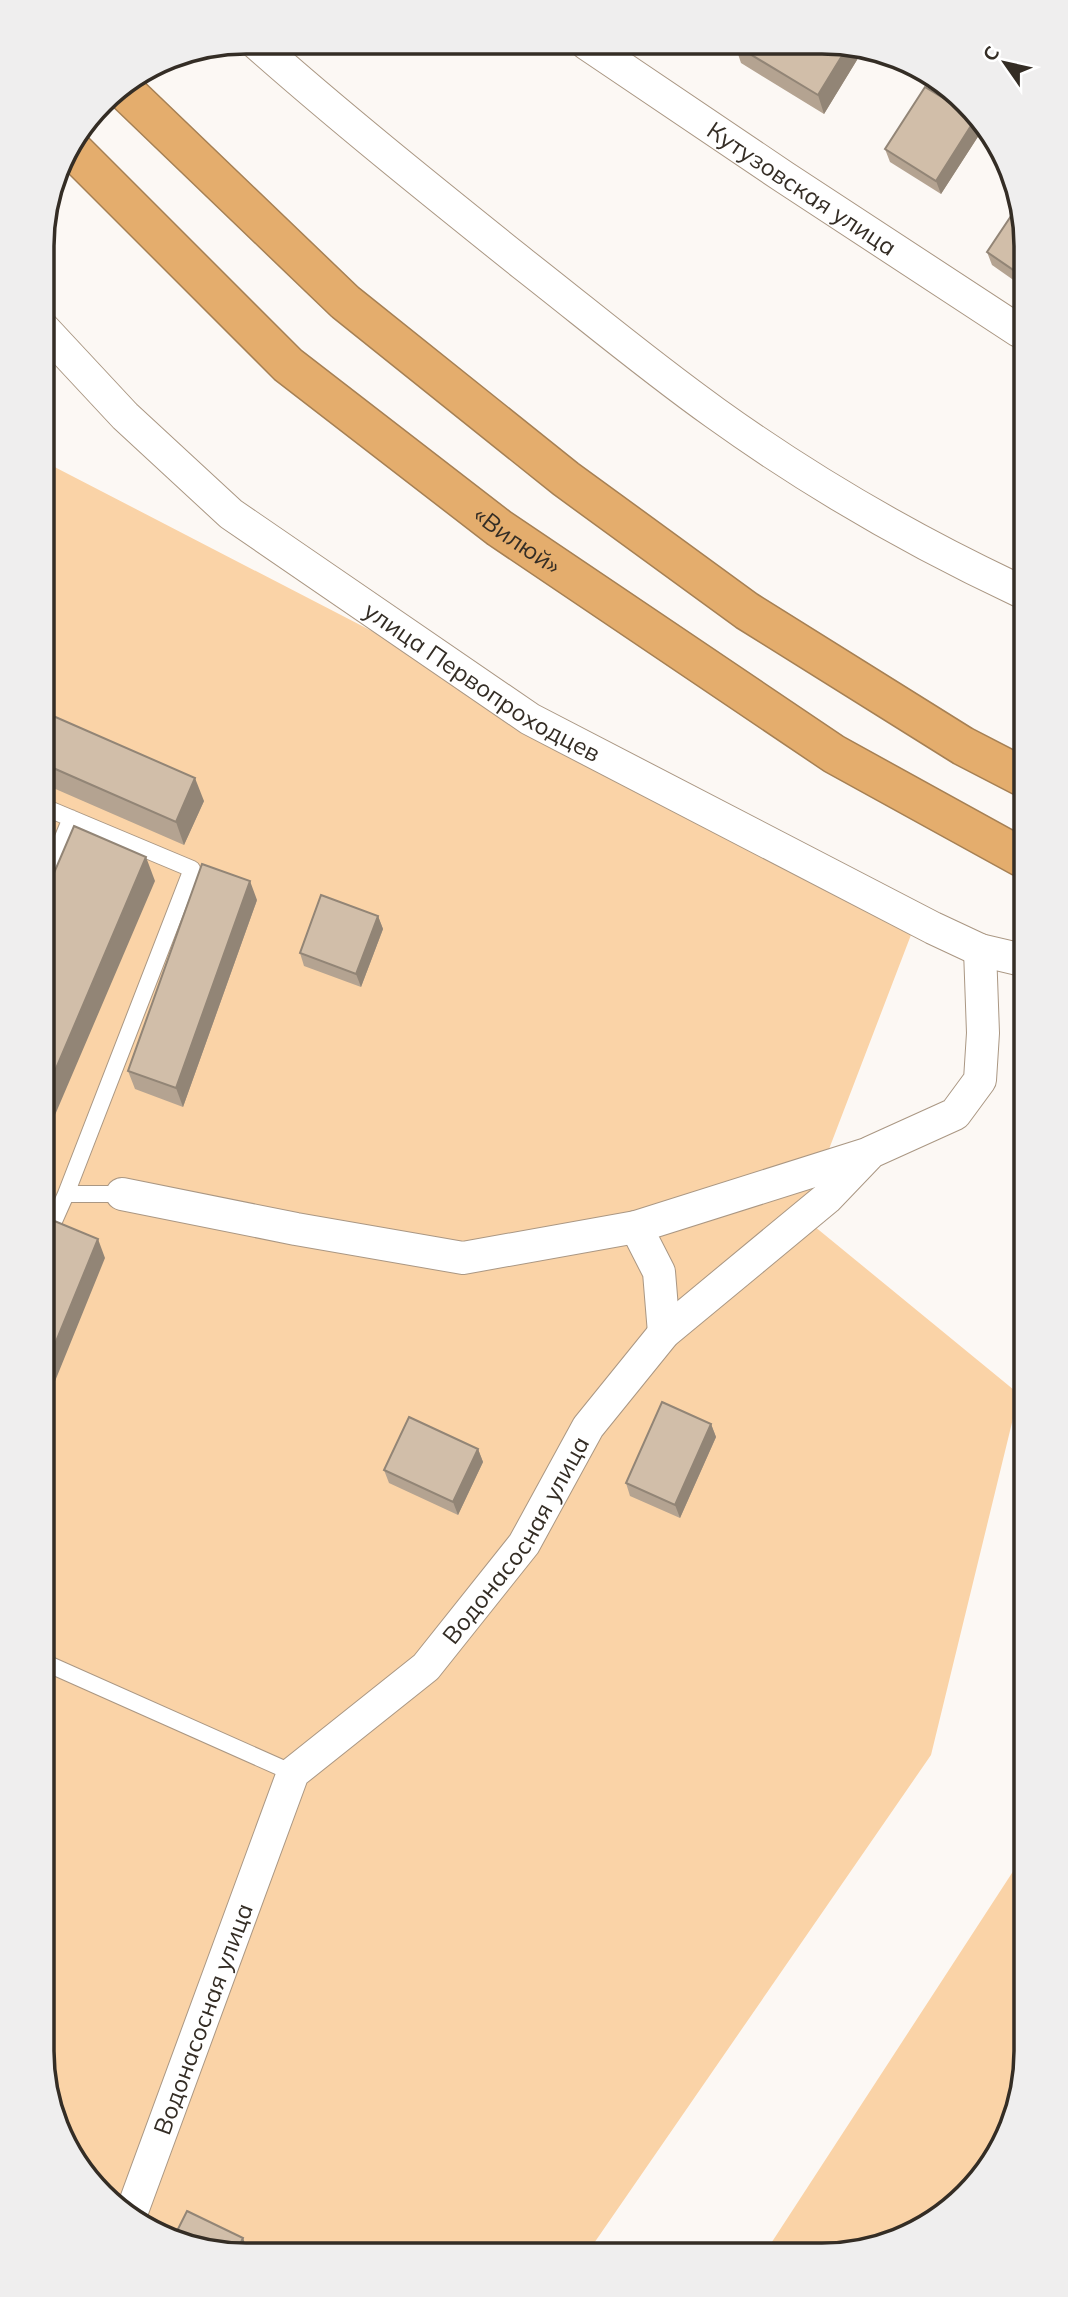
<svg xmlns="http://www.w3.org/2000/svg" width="1068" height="2297" font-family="Mulish,sans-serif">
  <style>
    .green { fill: #fad3a7 }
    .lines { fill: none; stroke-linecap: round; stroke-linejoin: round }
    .lane-casing { stroke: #aa9783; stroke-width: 18 }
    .street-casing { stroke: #aa9783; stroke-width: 34 }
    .highway-casing { stroke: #a68054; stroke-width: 41 }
    .lane { stroke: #fff; stroke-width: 16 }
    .street { stroke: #fff; stroke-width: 32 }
    .highway { stroke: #e4ad6d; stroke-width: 38 }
    .wall { fill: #b4a391 }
    .shaded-wall { fill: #928576 }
    .building { fill: #d1bea9; stroke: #928576; stroke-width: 2 }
    .labels { text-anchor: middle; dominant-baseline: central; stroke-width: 6; stroke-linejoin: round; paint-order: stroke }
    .street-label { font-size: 24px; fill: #342d25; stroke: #fff }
    .rim { fill: none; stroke: #342d25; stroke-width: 3.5 }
  </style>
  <rect width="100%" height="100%" fill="#fcf8f4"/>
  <path class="green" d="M43 461 919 914 803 1217 1019 1394 931 1755 590 2249 207 2251 111 2204 49 2104Z
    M1025 1853 1026 2065 1011 2129 976 2185 875 2248H768Z"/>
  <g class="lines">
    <g class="lane-casing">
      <path id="lane" d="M44 807 192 869 66 1194H122
        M45 881 71 818
        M46 1239 66 1194
        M48 1664 293 1773"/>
    </g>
    <g class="street-casing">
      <g id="street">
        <path d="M255 42C342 119 432 191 523 264 587 314 649 366 715 413 811 482 913 541 1020 591"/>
        <path id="s1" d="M587 44 784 177 1019 331"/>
        <path id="s2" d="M43 328 125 416 231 514 530 719 933 928 980 950 1022 960"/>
        <path d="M122 1194 296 1229 463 1258 636 1227 867 1154"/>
        <path d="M636 1227 659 1272 664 1333"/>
        <path id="s3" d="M131 2214 293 1773 426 1667 524 1544 588 1427 664 1333 827 1198 871 1152 955 1114 980 1080 983 1033 980 950"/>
      </g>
    </g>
    <g class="highway-casing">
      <g id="highway">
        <path d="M121 87 345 302 566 479 747 611 963 746 1021 776"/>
        <path id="s4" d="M70 147 288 365 499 528 834 754 1021 857"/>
      </g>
    </g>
    <use href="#lane" class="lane"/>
    <use href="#street" class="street"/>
    <use href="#highway" class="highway"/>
  </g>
  <path class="wall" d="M735 45 857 46 860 55 824 114 741 63Z
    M981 132 941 194 890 162 885 149Z
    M1019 204V284L992 265 987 252Z
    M44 712 204 801 184 845 44 784Z
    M257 900 183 1107 135 1089 128 1071Z
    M378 916 383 929 361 987 304 966 300 953Z
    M711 1424 716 1437 680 1518 630 1496 626 1483Z
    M478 1449 483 1462 458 1515 389 1483 384 1470Z"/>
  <path class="shaded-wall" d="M848 46H857L860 55 824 114 818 95Z
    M974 121 981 132 941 194 936 181Z
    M195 778 204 801 184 845 176 822Z
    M146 857 155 881 46 1136V1092Z
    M250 881 257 900 183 1107 176 1088Z
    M378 916 383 929 361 987 356 974Z
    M98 1239 105 1258 47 1401 46 1366Z
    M711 1424 716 1437 680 1518 675 1505Z
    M478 1449 483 1462 458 1515 453 1502Z
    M243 2238 248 2251H237Z"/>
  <path class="building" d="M735 45 848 46 818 95Z
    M925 87 971 115 974 121 936 181 885 149Z
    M1019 204V274L987 252Z
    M44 712 195 778 176 822 44 764Z
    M74 826 146 857 46 1092 45 894Z
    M202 864 250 881 176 1088 128 1071Z
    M321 895 378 916 356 974 300 953Z
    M52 1220 98 1239 46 1366V1234Z
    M662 1402 711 1424 675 1505 626 1483Z
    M409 1417 478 1449 453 1502 384 1470Z
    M187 2211 243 2238 237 2251H207L175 2235Z"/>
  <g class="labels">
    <g class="street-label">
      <text stroke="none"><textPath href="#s1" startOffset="259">Кутузовская улица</textPath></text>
      <text stroke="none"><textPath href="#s4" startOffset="597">«Вилюй»</textPath></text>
      <text stroke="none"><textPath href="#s2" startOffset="567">улица Первопроходцев</textPath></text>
      <text stroke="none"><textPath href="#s3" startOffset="796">Водонасосная улица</textPath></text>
      <text stroke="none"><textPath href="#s3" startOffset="208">Водонасосная улица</textPath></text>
    </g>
  </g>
  <path d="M0 0H1068V2297H0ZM246 54H822A192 192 0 0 1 1014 246V2051A192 192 0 0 1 822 2243H246A192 192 0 0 1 54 2051V246A192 192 0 0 1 246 54Z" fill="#efeeee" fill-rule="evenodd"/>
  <path class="rim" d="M246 54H822A192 192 0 0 1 1014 246V2051A192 192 0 0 1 822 2243H246A192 192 0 0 1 54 2051V246A192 192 0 0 1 246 54Z"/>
  <g transform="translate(1005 63) rotate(304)" stroke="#ffffff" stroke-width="5" paint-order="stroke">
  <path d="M0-5L12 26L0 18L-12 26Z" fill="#342d25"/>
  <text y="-10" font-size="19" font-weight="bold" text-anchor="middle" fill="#342d25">С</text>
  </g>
</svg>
